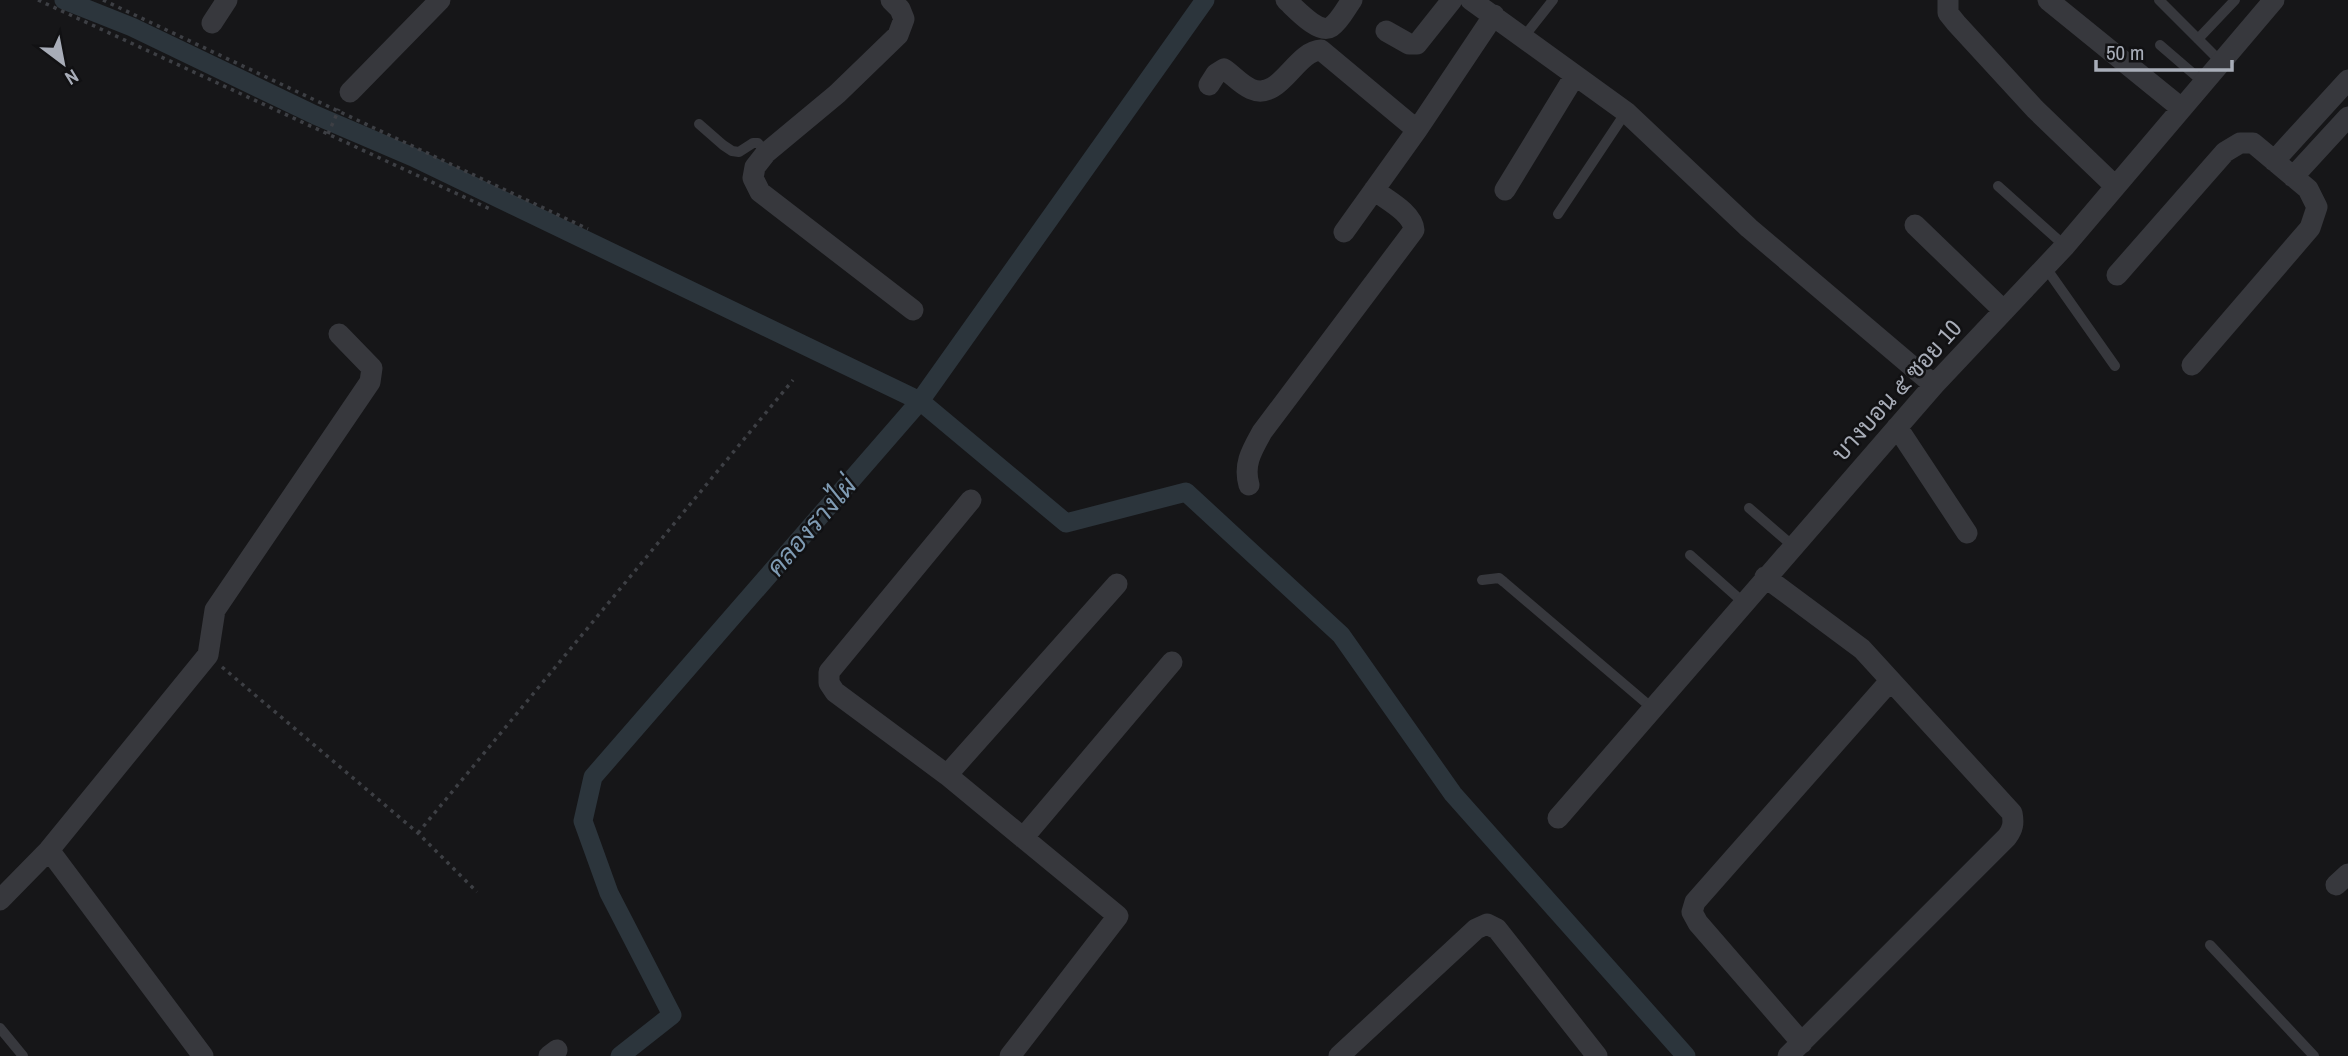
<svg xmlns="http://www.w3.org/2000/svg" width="2348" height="1056" font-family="'Archivo Narrow',Sarabun,sans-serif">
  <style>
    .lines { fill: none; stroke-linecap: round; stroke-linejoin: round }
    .canal { stroke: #2c353c; stroke-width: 19 }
    .path { stroke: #3d3f44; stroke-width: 3.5; stroke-dasharray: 3.5 5; stroke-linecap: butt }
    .service { stroke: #37383d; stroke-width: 10 }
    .minor { stroke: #37383d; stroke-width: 21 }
    .labels { text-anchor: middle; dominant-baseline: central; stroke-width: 5; stroke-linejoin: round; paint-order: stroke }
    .street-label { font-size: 24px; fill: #a8adb8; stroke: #111113 }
    .water-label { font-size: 26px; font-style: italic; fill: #7f9bb3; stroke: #111113 }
  </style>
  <rect width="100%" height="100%" fill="#161618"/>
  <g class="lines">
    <path class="canal" d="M64 0 132 27 315 115 413 157 920 401 1066 523 1186 492 1341 635 1453 794 1686 1056
      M620 1056 672 1015 609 893 583 821 593 777 920 401 1205 0"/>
    <path class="path" d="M38 0 490 209
      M103 0 588 229
      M328 134 339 109
      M222 667 418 833 477 892
      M418 833 793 380"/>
    <path class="service" d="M2159 0 2221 62
      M1523 38 1553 0
      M2198 39 2235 0
      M2160 45 2203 82
      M699 124 723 145 732 151 739 152 753 143H758L766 153
      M1998 186 2065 246
      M1558 214 1626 112
      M2046 268 2115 366
      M1749 508 1793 546
      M1690 555 1744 603
      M1482 580 1499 578 1504 582 1652 708
      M2210 945 2314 1056
      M0 1028 23 1056"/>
    <path class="minor" d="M891 0 900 9 904 19 898 35 837 94 766 153 755 167 753 178 760 192 913 310
      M1286 0C1295 8 1319 35 1331 27 1340 21 1346 8 1352 0
      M1471 0 1626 112 1749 228 1934 385
      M1948 0V13L1956 23 2035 109 2115 186
      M2048 0 2181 108
      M212 23 227 0
      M1386 31 1409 44H1417L1452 0
      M1209 85 1216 74 1224 69C1233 75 1240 84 1251 89 1280 102 1295 51 1321 50L1417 130
      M350 92 440 0
      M2274 161 2348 80
      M2293 177 2348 117
      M1505 190 1574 77
      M1915 225 2004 311
      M1344 232 1417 130 1494 15
      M2117 275 2225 152 2240 143H2253L2308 189 2317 207 2310 228 2192 365
      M1897 427 1967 533
      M1249 485C1243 464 1252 450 1262 432L1414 230C1413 213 1387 200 1374 190
      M971 500 829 672V683L835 692 947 775 1118 916 1010 1056
      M1765 577 1862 649 2012 813C2014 823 2013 829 2007 837L1788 1056
      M947 775 1117 584
      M1558 818 1934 385 2065 246 2274 0
      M1023 838 1172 662
      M49 850 203 1056
      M2336 885 2348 874
      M0 900 49 850 208 655 215 610 370 382 372 368 339 334
      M1802 1043 1698 923 1692 912 1695 902 1890 681
      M549 1056 557 1050
      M1339 1056 1476 929 1487 924 1497 929 1597 1056"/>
  </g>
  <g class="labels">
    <g class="street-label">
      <text transform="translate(1896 390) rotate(-48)">บางบอน ๕ ซอย 10</text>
    </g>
    <g class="water-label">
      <text transform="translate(811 526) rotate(-49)">คลองรางไผ่</text>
    </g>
  </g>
  <g transform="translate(63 63) rotate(148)" stroke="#111113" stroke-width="5" paint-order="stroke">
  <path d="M0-5L12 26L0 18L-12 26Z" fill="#a8adb8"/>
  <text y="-10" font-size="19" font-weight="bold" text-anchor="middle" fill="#a8adb8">N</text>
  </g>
  <path d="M2096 60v10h136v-10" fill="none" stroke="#a8adb8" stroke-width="3.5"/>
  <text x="2106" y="60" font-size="21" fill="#a8adb8" stroke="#111113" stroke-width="5" paint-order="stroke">50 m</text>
</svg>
